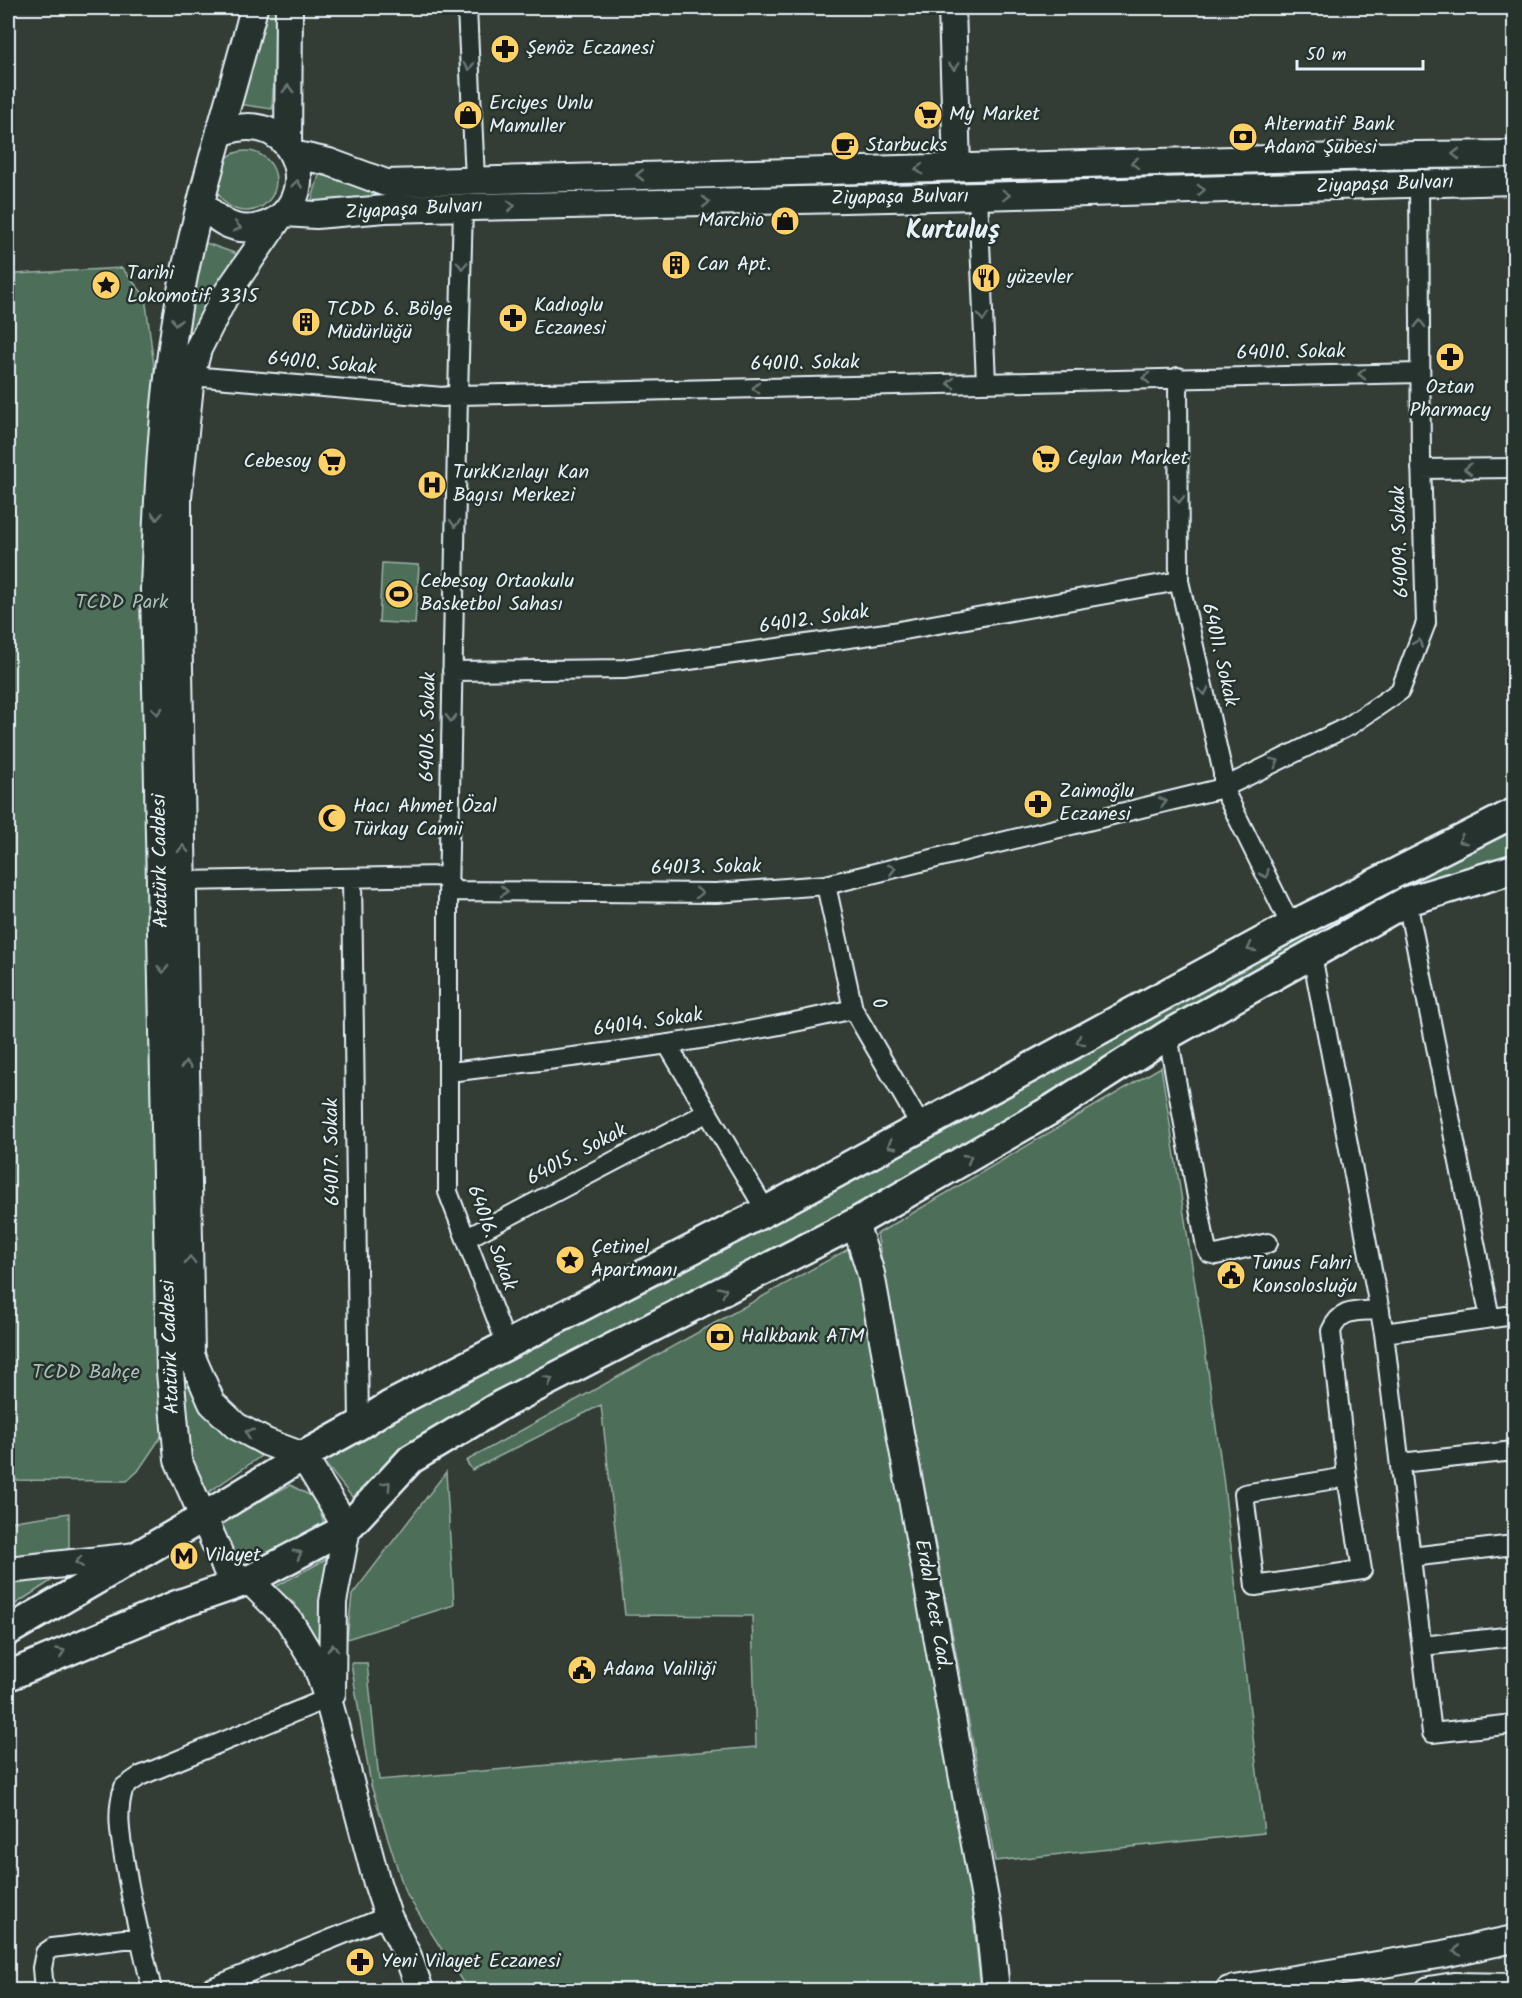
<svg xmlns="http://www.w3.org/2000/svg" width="1522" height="1998" font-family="Kalam,sans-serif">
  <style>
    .built { fill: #434a3e }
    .green { fill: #4d6e59; stroke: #9ab0a8; stroke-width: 1.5 }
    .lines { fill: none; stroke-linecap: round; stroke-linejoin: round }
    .street-casing { stroke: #e8f1f8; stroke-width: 22 }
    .secondary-casing { stroke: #e8f1f8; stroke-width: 30 }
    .primary-casing { stroke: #e8f1f8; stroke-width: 33 }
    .street { stroke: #26332d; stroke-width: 18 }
    .secondary { stroke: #26332d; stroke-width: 26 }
    .primary { stroke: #26332d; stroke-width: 28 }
    .oneway { stroke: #6a7674 }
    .labels { text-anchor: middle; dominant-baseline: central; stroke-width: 5; stroke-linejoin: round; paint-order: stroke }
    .poi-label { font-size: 20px; fill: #e8f1f8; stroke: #26332d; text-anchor: start }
    .street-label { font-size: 20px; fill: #e8f1f8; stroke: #26332d }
    .park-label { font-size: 20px; fill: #aabdb8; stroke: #26332d }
    .district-label { font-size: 26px; font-weight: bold; fill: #e8f1f8; stroke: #26332d }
  </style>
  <rect width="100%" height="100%" fill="#333d35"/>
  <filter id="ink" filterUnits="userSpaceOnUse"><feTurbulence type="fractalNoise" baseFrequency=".0167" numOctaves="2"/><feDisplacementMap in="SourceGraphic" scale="12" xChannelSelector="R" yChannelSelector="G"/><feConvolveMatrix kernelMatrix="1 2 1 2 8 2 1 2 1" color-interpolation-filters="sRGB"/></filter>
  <g filter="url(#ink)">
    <path class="built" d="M8 8H15L8 510Z"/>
    <path class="green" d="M265 8H278L272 109 238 104Z
      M216 181a30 30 0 1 1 60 0a30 30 0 1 1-60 0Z
      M1514 163V174L310 206 320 172Z
      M203 242 237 254 189 343 186 1370 219 1428 261 1456 203 1496 193 1470 185 1439 179 1369 183 342Z
      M122 268 145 296 154 366 163 1434 138 1471 127 1481 8 1480V508L15 274Z
      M382 563 419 565 415 624 379 622Z
      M1514 826V855L1497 858 1418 882 1216 993 864 1203 407 1447 352 1497 323 1461 388 1419 668 1280 851 1182 1208 981Z
      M1161 1067 1203 1335 1223 1477 1264 1833 995 1861 877 1234Z
      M850 1248 860 1280 970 1887 981 1990H466L464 1984 405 1892 371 1785 351 1663H367L379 1780 756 1747 752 1616 625 1615 601 1405 472 1470 466 1461Z
      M446 1472 454 1605 347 1639 352 1595Z
      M290 1485 315 1498 324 1523 285 1549 237 1567 217 1529 223 1521Z
      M69 1513V1548L55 1554 8 1555V1522Z
      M328 1558V1683L315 1642 295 1604 275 1587Z
      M63 1573 8 1609V1577Z"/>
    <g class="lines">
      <g class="street-casing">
        <path id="street" d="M467 8 475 179
          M978 196 986 382
          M463 207 458 395 448 898V1192L507 1346
          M191 376 443 397 458 395 1420 373
          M1178 377 1179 581 1223 773V788L1291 926
          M1421 469 1514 468
          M452 671 624 669 893 632 1179 581
          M352 878 359 1425
          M183 881 441 876 456 891 716 893 826 885 1223 788 1349 726 1400 691 1426 623 1421 460 1419 184
          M826 885 853 1009 922 1128
          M1407 901 1490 1318
          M1312 955 1384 1333 1432 1733 1514 1724
          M1168 1035 1206 1247 1209 1253 1216 1255 1268 1243
          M667 1044 766 1211
          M449 1072C584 1056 720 1041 853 1009
          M467 1238 708 1112
          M1384 1333 1514 1315
          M1400 1463 1514 1451
          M1347 1477 1244 1494 1255 1586 1362 1570 1347 1477 1331 1331C1341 1307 1358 1312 1380 1310
          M1411 1557 1514 1545
          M1422 1646 1514 1636
          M44 1990 42 1968 45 1953 52 1948 140 1937
          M152 1990C143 1950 133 1910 126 1869 121 1840 115 1814 124 1787L140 1776 326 1699
          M206 1990 388 1916"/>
      </g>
      <g class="secondary-casing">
        <path id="secondary" d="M254 8C231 97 202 186 184 276 163 379 158 484 154 589L170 1372 178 1460 228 1573 249 1580 289 1620 317 1667 330 1706 377 1883 388 1916 408 1956 420 1990
          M952 8 957 168
          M288 147 289 8
          M292 154 329 162 386 183 1415 155 1514 154
          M202 203C216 219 231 231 254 228 328 216 303 100 221 133
          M285 213 316 215 385 209 978 196 1514 181
          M279 218 225 296 198 349 191 376 178 497V612L191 1355 212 1403 236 1426 266 1442 303 1456 347 1528 333 1602 332 1693
          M855 1223 871 1274 989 1921 996 1990
          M8 1570 137 1556
          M1229 1990 1443 1954 1514 1939
          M1429 1990 1454 1986 1514 1987"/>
      </g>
      <g class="primary-casing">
        <path id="primary" d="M8 1631 204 1517 303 1456 359 1425 389 1406 766 1211 1291 926 1514 813
          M8 1676 177 1605 249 1580 347 1528 411 1459 501 1405 855 1223 1054 1108 1168 1035 1407 901 1514 869"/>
      </g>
      <use href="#street" class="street"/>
      <use href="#secondary" class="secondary"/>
      <use href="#primary" class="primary"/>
    </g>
    <defs><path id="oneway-chevron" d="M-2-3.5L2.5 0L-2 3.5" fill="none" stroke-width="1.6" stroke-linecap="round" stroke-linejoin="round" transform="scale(1.5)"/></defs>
    <g class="oneway">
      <use href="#oneway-chevron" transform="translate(469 66) rotate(87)"/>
      <use href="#oneway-chevron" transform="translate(954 66) rotate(88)"/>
      <use href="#oneway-chevron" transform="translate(288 89) rotate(-90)"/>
      <use href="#oneway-chevron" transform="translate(1456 154) rotate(180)"/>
      <use href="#oneway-chevron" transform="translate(1135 163) rotate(178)"/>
      <use href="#oneway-chevron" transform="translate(919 169) rotate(179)"/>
      <use href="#oneway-chevron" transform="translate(640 175) rotate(179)"/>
      <use href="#oneway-chevron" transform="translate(297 184) rotate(-83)"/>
      <use href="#oneway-chevron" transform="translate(1201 190) rotate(-2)"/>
      <use href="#oneway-chevron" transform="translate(1006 195) rotate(-2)"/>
      <use href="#oneway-chevron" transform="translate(706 202) rotate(-1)"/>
      <use href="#oneway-chevron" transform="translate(511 206) rotate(-1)"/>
      <use href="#oneway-chevron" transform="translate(237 227) rotate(11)"/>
      <use href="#oneway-chevron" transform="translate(462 265) rotate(92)"/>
      <use href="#oneway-chevron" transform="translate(983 317) rotate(87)"/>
      <use href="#oneway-chevron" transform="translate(176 322) rotate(100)"/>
      <use href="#oneway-chevron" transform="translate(1420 324) rotate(-90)"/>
      <use href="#oneway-chevron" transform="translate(1362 374) rotate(179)"/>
      <use href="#oneway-chevron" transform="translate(1146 378) rotate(179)"/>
      <use href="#oneway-chevron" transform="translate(951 383) rotate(179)"/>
      <use href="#oneway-chevron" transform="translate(756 388) rotate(179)"/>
      <use href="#oneway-chevron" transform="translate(1468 469) rotate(179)"/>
      <use href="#oneway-chevron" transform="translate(1179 499) rotate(90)"/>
      <use href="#oneway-chevron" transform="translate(157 516) rotate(92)"/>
      <use href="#oneway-chevron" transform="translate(455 523) rotate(91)"/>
      <use href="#oneway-chevron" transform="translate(1418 643) rotate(-69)"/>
      <use href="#oneway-chevron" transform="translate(1204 691) rotate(77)"/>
      <use href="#oneway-chevron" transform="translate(157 711) rotate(89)"/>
      <use href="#oneway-chevron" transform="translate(451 718) rotate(91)"/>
      <use href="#oneway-chevron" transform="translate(1275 762) rotate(-26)"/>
      <use href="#oneway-chevron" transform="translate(1163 802) rotate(-14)"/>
      <use href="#oneway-chevron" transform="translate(1462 840) rotate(153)"/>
      <use href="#oneway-chevron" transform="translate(183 849) rotate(-91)"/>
      <use href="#oneway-chevron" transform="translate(892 869) rotate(-14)"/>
      <use href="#oneway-chevron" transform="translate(1265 874) rotate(64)"/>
      <use href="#oneway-chevron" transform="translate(504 891) rotate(1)"/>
      <use href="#oneway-chevron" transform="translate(699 893) rotate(1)"/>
      <use href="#oneway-chevron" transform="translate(1251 948) rotate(151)"/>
      <use href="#oneway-chevron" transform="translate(163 969) rotate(89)"/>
      <use href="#oneway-chevron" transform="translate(1080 1041) rotate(151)"/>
      <use href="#oneway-chevron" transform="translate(186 1065) rotate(-91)"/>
      <use href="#oneway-chevron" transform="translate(891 1145) rotate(152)"/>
      <use href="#oneway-chevron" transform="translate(968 1158) rotate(-30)"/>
      <use href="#oneway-chevron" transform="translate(190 1260) rotate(-91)"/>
      <use href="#oneway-chevron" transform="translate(723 1291) rotate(-27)"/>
      <use href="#oneway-chevron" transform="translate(549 1380) rotate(-27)"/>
      <use href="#oneway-chevron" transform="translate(249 1433) rotate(-153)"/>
      <use href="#oneway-chevron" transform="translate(387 1485) rotate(-47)"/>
      <use href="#oneway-chevron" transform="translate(298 1554) rotate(-28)"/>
      <use href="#oneway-chevron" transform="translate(79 1562) rotate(172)"/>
      <use href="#oneway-chevron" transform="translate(333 1648) rotate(-90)"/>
      <use href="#oneway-chevron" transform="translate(61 1652) rotate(-23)"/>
      <use href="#oneway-chevron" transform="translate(1457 1951) rotate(168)"/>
    </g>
  </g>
  <defs>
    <g id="pharmacy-disc" transform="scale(1.5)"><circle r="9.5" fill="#ffd166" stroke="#26332d"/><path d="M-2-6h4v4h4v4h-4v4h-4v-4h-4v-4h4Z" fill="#111"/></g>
    <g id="shop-disc" transform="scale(1.5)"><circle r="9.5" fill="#ffd166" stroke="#26332d"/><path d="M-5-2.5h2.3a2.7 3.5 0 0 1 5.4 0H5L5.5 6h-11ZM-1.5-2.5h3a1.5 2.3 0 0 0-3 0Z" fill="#111"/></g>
    <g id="supermarket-disc" transform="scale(1.5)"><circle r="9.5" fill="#ffd166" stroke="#26332d"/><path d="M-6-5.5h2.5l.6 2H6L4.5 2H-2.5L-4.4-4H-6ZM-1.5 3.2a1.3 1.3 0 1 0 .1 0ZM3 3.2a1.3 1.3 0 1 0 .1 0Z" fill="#111"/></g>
    <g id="bank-disc" transform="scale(1.5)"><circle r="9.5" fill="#ffd166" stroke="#26332d"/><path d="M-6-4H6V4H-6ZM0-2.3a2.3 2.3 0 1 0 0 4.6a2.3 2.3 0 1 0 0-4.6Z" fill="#111"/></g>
    <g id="cafe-disc" transform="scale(1.5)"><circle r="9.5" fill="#ffd166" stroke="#26332d"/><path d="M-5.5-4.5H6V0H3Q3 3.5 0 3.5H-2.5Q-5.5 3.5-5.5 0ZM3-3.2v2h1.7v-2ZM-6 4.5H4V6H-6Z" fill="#111"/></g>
    <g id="building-disc" transform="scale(1.5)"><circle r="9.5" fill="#ffd166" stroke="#26332d"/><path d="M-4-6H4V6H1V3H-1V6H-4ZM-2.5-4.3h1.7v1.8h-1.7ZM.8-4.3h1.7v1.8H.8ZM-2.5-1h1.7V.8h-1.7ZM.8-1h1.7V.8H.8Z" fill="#111"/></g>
    <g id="restaurant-disc" transform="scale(1.5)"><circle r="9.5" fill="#ffd166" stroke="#26332d"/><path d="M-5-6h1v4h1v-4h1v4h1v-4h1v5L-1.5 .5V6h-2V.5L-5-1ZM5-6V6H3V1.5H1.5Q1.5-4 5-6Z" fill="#111"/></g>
    <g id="sight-disc" transform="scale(1.5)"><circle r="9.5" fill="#ffd166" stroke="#26332d"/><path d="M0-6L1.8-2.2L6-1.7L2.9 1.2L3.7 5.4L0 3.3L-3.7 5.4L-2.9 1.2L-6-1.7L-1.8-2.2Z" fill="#111"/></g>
    <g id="hospital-disc" transform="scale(1.5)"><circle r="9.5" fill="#ffd166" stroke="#26332d"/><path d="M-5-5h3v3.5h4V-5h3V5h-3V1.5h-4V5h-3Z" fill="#111"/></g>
    <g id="stadium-disc" transform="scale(1.5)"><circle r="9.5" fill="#ffd166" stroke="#26332d"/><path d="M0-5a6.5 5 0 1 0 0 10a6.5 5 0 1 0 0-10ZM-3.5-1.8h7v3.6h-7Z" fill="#111"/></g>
    <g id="mosque-disc" transform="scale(1.5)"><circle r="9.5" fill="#ffd166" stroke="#26332d"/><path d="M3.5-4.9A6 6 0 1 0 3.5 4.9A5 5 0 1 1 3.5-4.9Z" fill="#111"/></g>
    <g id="civic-disc" transform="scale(1.5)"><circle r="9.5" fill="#ffd166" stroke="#26332d"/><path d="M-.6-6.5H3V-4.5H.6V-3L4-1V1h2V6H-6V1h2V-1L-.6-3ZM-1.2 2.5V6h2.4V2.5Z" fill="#111"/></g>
    <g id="metro-disc" transform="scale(1.5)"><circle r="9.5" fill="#ffd166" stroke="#26332d"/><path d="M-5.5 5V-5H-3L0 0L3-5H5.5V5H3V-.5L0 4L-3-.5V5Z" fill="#111"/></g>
  </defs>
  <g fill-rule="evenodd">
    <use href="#pharmacy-disc" x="505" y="49"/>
    <use href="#shop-disc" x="468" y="115"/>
    <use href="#supermarket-disc" x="928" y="115"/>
    <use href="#bank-disc" x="1243" y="137"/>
    <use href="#cafe-disc" x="845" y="146"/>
    <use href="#shop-disc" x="785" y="221"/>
    <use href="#building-disc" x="676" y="265"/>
    <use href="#restaurant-disc" x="986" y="278"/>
    <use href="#sight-disc" x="106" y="285"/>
    <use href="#pharmacy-disc" x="513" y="318"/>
    <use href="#building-disc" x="306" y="322"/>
    <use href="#pharmacy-disc" x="1450" y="357"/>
    <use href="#supermarket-disc" x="1046" y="459"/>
    <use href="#supermarket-disc" x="332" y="462"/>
    <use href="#hospital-disc" x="432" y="485"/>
    <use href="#stadium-disc" x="399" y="594"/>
    <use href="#pharmacy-disc" x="1038" y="804"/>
    <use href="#mosque-disc" x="332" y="818"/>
    <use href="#sight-disc" x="570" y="1260"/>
    <use href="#civic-disc" x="1231" y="1275"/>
    <use href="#bank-disc" x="720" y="1337"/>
    <use href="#metro-disc" x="184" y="1556"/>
    <use href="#civic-disc" x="582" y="1670"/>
    <use href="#pharmacy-disc" x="360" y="1962"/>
  </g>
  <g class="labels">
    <g class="poi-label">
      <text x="526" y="49">Şenöz Eczanesi</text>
      <text x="489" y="104">Erciyes Unlu<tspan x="489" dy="23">Mamuller</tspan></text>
      <text x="949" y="115">My Market</text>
      <text x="1264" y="125">Alternatif Bank<tspan x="1264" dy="23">Adana Şubesi</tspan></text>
      <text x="866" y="146">Starbucks</text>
      <text x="764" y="221" text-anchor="end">Marchio</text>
      <text x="697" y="265">Can Apt.</text>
      <text x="127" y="274">Tarihi<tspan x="127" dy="23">Lokomotif 3315</tspan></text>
      <text x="1007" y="278">yüzevler</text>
      <text x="534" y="306">Kadıoglu<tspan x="534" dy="23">Eczanesi</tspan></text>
      <text x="327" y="310">TCDD 6. Bölge<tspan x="327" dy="23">Müdürlüğü</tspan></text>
      <text x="1450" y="388" text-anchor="middle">Oztan<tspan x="1450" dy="23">Pharmacy</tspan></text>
      <text x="1067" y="459">Ceylan Market</text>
      <text x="311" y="462" text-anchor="end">Cebesoy</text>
      <text x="453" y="473">TurkKızılayı Kan<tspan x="453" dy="23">Bagısı Merkezi</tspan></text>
      <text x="420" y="582">Cebesoy Ortaokulu<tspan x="420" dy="23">Basketbol Sahası</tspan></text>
      <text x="1059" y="792">Zaimoğlu<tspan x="1059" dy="23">Eczanesi</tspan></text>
      <text x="353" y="807">Hacı Ahmet Özal<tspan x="353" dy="23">Türkay Camii</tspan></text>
      <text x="591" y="1248">Çetinel<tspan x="591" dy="23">Apartmanı</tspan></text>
      <text x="1252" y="1264">Tunus Fahri<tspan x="1252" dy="23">Konsolosluğu</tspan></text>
      <text x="741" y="1337">Halkbank ATM</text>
      <text x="205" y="1556">Vilayet</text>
      <text x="603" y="1670">Adana Valiliği</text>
      <text x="381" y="1962">Yeni Vilayet Eczanesi</text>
    </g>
    <g class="street-label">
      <text transform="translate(1385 185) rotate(-2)">Ziyapaşa Bulvarı</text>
      <text transform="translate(900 198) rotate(-1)">Ziyapaşa Bulvarı</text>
      <text transform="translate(414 210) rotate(-3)">Ziyapaşa Bulvarı</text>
      <text transform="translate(1291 353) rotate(-1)">64010. Sokak</text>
      <text transform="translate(322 364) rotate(5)">64010. Sokak</text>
      <text transform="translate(805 364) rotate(-1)">64010. Sokak</text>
      <text transform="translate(1401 542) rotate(-92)">64009. Sokak</text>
      <text transform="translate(814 620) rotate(-8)">64012. Sokak</text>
      <text transform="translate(1219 655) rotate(77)">64011. Sokak</text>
      <text transform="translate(429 727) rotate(-89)">64016. Sokak</text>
      <text transform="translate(161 861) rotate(-91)">Atatürk Caddesi</text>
      <text transform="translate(706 868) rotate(-1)">64013. Sokak</text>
      <text transform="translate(878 1004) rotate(67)">0</text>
      <text transform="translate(648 1023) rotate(-8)">64014. Sokak</text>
      <text transform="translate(333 1152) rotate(-91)">64017. Sokak</text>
      <text transform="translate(577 1155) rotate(-28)">64015. Sokak</text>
      <text transform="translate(491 1238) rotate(70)">64016. Sokak</text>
      <text transform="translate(171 1347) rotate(-92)">Atatürk Caddesi</text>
      <text transform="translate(932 1605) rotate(80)">Erdal Acet Cad.</text>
    </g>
    <g class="park-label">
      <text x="122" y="603">TCDD Park</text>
      <text x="86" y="1373">TCDD Bahçe</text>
    </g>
    <g class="district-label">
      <text x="953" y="231">Kurtuluş</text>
    </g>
  </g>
  <rect width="1522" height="1998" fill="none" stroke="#26332d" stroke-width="30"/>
  <rect x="15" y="15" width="1492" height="1968" fill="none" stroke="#e8f1f8" stroke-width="2" filter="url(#ink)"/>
  <path d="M1297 60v9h126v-9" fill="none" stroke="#e8f1f8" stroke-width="3"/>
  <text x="1306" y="60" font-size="18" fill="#e8f1f8" stroke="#26332d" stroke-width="4.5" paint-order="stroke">50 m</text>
</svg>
